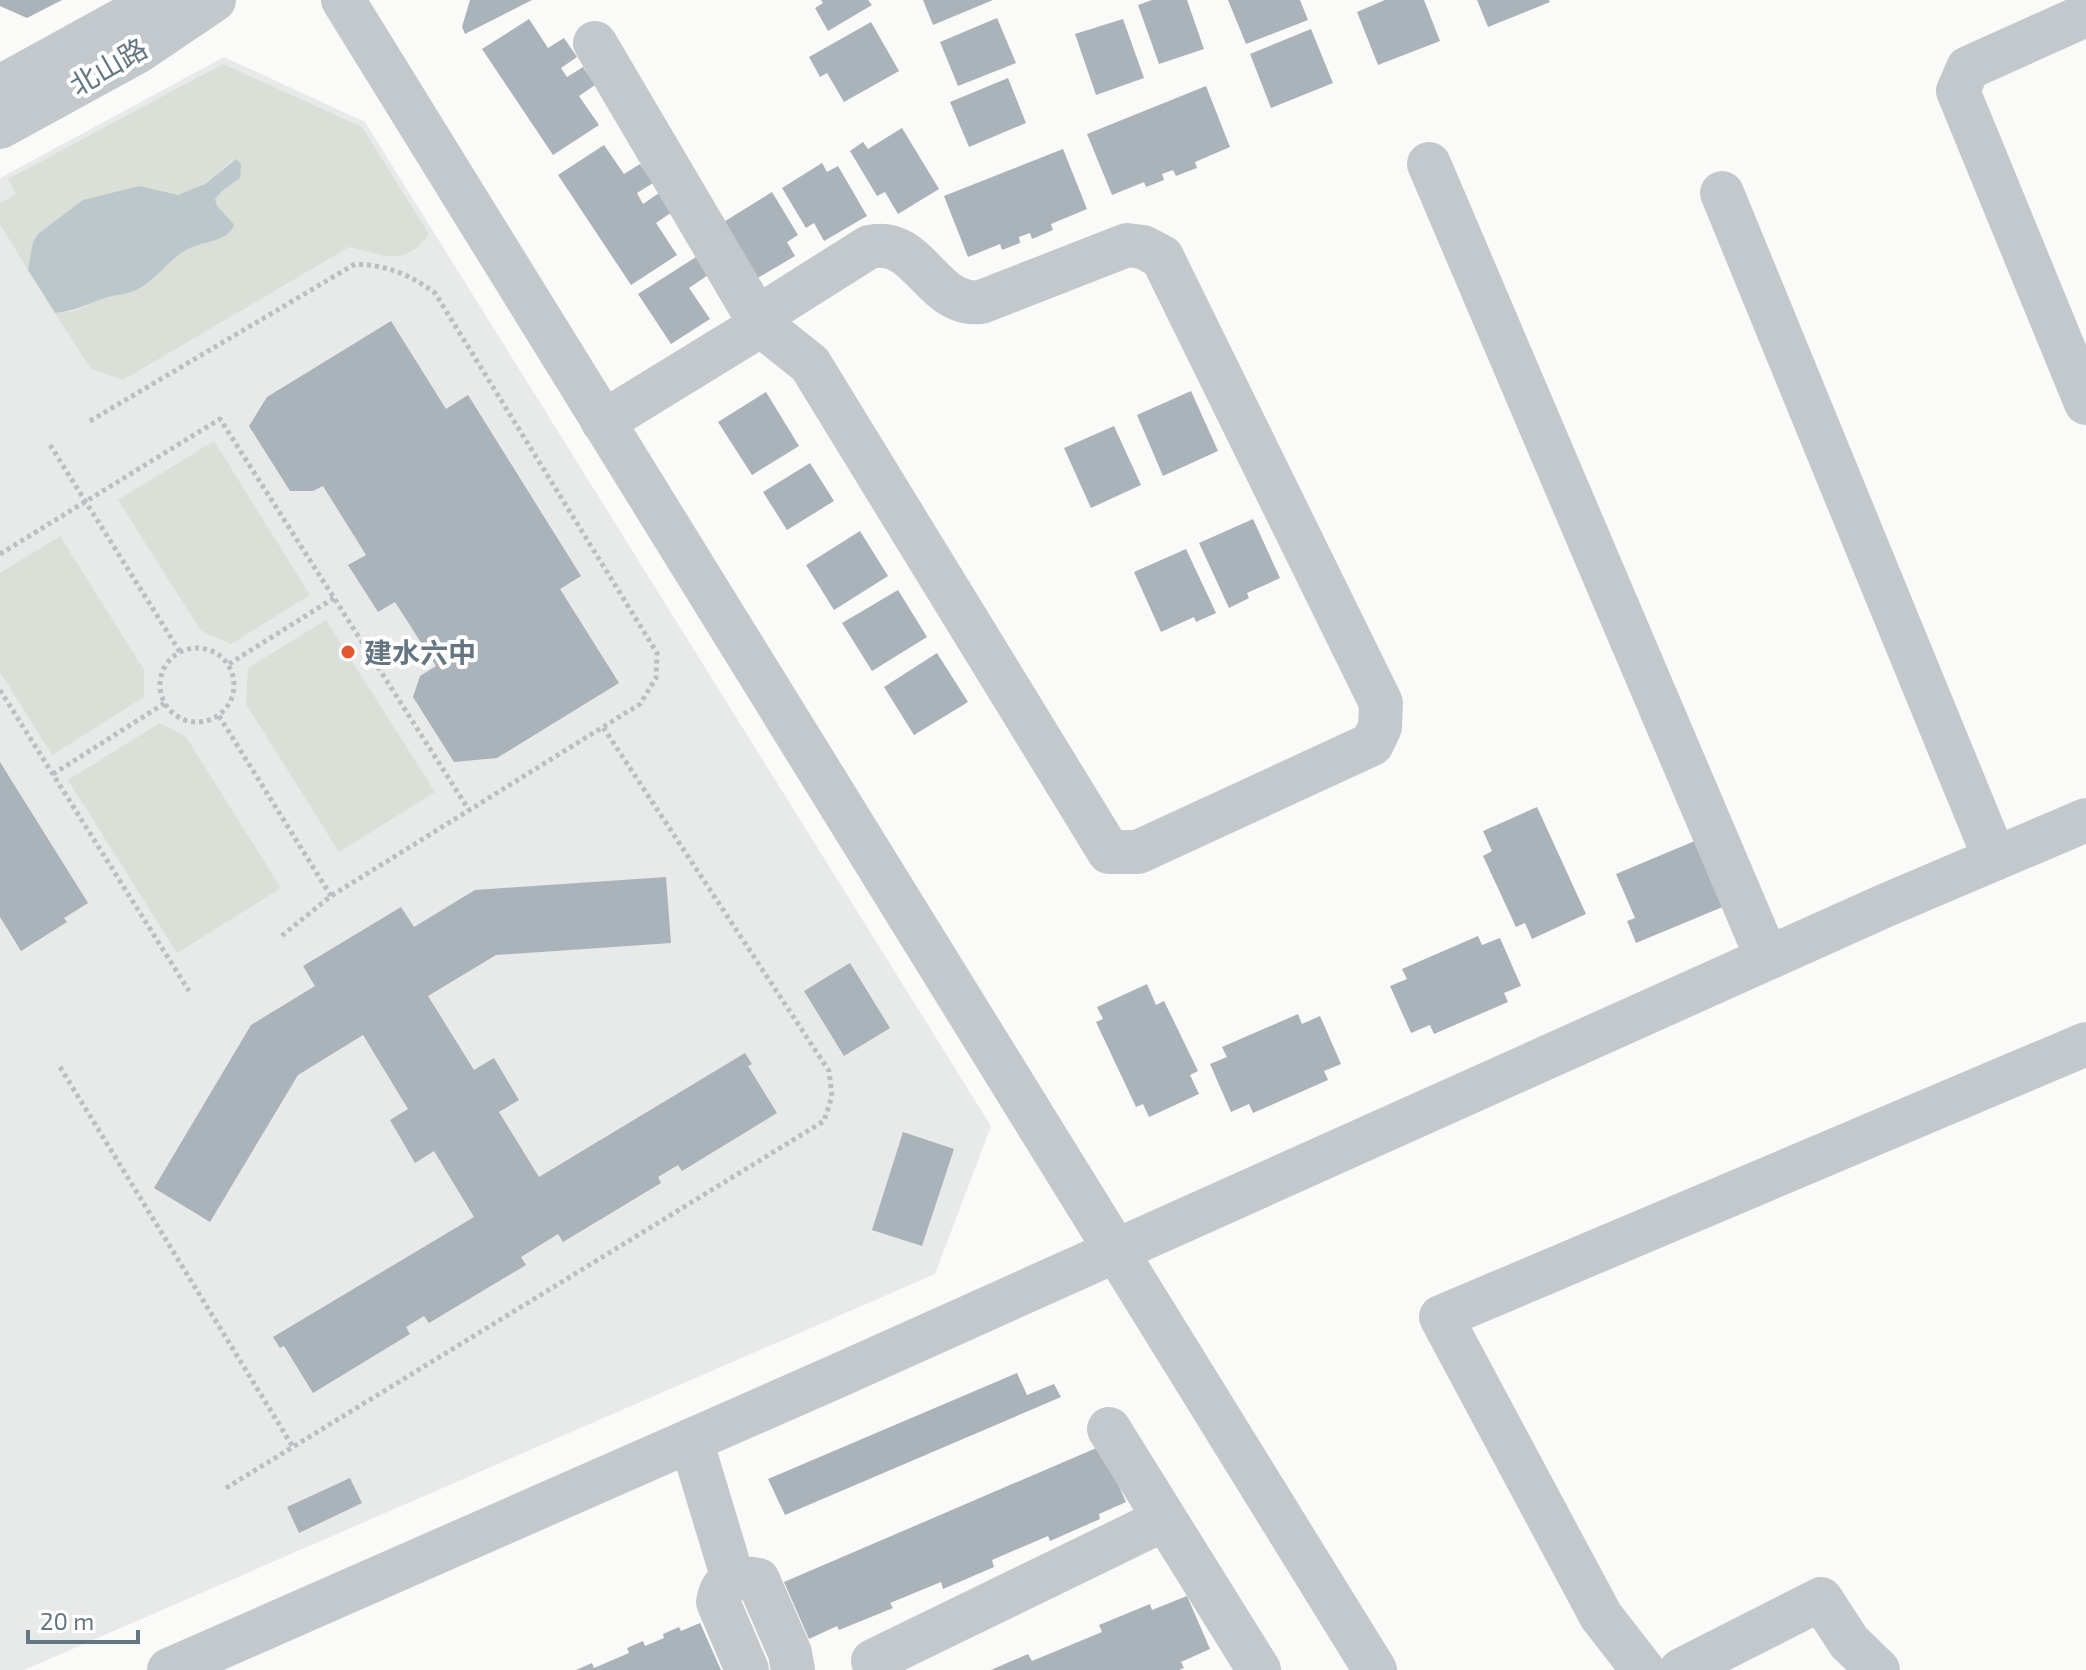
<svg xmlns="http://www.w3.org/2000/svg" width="2086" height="1670" font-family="'Exo 2','Noto Sans SC',sans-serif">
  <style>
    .built { fill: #e8e9e9 }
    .green { fill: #dadfd7 }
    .water { fill: #bbc7cb }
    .building { fill: #aab3b9 }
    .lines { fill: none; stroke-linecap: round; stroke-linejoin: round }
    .path { stroke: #bbbfc2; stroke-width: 5; stroke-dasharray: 4 4; stroke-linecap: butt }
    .minor { stroke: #c3c8cc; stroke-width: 44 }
    .poi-dot { fill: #e4572e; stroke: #fff; stroke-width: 3 }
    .labels { text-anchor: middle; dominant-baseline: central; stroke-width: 8; stroke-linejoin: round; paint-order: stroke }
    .street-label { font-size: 28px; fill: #657683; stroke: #fff }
    .poi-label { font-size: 28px; font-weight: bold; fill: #657683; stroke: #fff; text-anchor: start }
  </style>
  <rect width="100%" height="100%" fill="#fafaf8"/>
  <path class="built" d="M224 57 365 122 991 1126 935 1274 24 1670H0V178Z"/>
  <path class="green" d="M223 64 362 127 429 234C404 268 385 255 349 247L123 380 91 369 55 313 75 311 109 296 138 289 183 252 195 245 215 241 233 223 217 206 215 199 222 191 240 178 232 160C218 173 193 198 172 195 166 195 160 191 154 189L33 243 28 270 0 224V203L16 194 8 179Z
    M214 441 310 595 231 644 201 631 118 500Z
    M60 536 144 670V697L52 755 0 672V573Z
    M326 620 435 792 339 852 246 704 248 668Z
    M160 723 186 737 281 888 177 953 68 780Z"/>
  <path class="water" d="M236 159 241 164 240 178 222 191 215 199 217 206 233 223 234 226C225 243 202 241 186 250 169 260 156 279 138 289 130 294 118 294 108 297 90 303 75 311 55 313L28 270 33 242 38 234 83 200 139 186 178 195 205 184Z"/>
  <path class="building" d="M0 0H62L27 18 0 6Z
    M470 0H532L465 34 462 27Z
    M821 0H868L872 5 828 31 815 8 823 3Z
    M923 0H993L933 25Z
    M1152 0H1187L1204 49 1159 64 1138 5Z
    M1228 0H1300L1308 20 1246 44Z
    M1385 0H1424L1440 41 1378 65 1357 12Z
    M1477 0H1549L1550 2 1488 27Z
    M997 18 1016 63 958 86 940 42Z
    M529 19 548 48 564 38 577 57 561 68 567 77 583 67 595 85 579 96 599 125 553 155 482 49Z
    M1123 19 1144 78 1096 95 1075 34Z
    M871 22 899 71 844 102 827 73 820 77 809 57Z
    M1311 29 1333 83 1271 108 1250 54Z
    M1008 78 1026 123 969 147 950 102Z
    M1206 86 1230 147 1195 162 1197 168 1176 176 1173 170 1162 174 1164 180 1146 187 1144 182 1112 195 1087 134Z
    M902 128 939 189 898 214 885 192 877 196 850 151 863 142 868 149Z
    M604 145 624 174 640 164 653 183 637 193 643 204 659 193 672 212 656 223 677 255 631 285 558 175Z
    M1063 149 1087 209 1051 224 1053 230 1032 239 1030 233 1019 237 1020 243 1002 250 1000 244 968 257 944 196Z
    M822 163 827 172 838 166 867 216 824 241 814 223 806 228 782 188Z
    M772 192 798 235 787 242 795 256 756 279 722 223Z
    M696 257 708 275 689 288 710 319 671 344 638 294Z
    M391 321 446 409 468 395 581 576 560 589 619 683 497 758 454 762 413 697 420 676 436 666 395 602 378 612 348 565 366 555 323 486 313 491H290L249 426 267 397Z
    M1191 391 1218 451 1163 476 1137 415Z
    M766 392 799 446 752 475 718 422Z
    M1114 426 1141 485 1091 508 1064 448Z
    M810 463 834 501 787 530 763 492Z
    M1253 519 1280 578 1247 593 1249 598 1229 608 1199 543Z
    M860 531 888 576 834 610 806 565Z
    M1186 549 1216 613 1196 622 1194 617 1161 632 1134 572Z
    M898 590 927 637 872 671 842 623Z
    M937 653 968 702 914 735 884 687Z
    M0 762 88 903 64 918 67 922 21 951 0 917Z
    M1537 807 1586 914 1532 939 1525 923 1516 927 1483 856 1492 851 1483 831Z
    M1709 835 1737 901 1636 943 1627 921 1635 918 1616 874Z
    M666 877 671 943 496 955 428 996 474 1070 494 1058 519 1100 499 1112 539 1177 745 1053 752 1064 748 1066 777 1113 682 1171 678 1165 658 1177 661 1183 563 1242 558 1234 521 1257 526 1265 429 1323 424 1316 406 1327 410 1334 313 1393 284 1346 280 1348 273 1337 474 1217 434 1151 415 1163 390 1120 408 1109 363 1035 298 1075 210 1222 154 1188 251 1025 315 986 303 966 401 907 414 927 475 890Z
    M1478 936 1482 945 1500 938 1521 986 1504 993 1508 1002 1434 1034 1430 1025 1411 1033 1390 986 1407 979 1402 969Z
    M850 963 890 1028 844 1056 804 991Z
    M1147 984 1156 1005 1164 1001 1198 1071 1190 1075 1199 1094 1149 1117 1143 1104 1136 1107 1096 1022 1103 1019 1097 1007Z
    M1298 1014 1302 1024 1320 1016 1341 1064 1324 1071 1328 1080 1253 1113 1249 1104 1231 1112 1210 1064 1227 1057 1222 1047Z
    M903 1132 954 1149 922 1246 872 1230Z
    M1017 1373 1027 1395 1054 1384 1061 1397 785 1515 768 1479Z
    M1101 1446 1126 1502 1099 1514 1100 1519 1050 1541 1048 1536 992 1560 994 1567 943 1589 941 1582 890 1603 893 1608 839 1630 837 1626 809 1639 784 1582Z
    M350 1478 362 1503 299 1533 287 1507Z
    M1187 1596 1210 1649 1181 1662 1184 1668 1179 1670H991L1028 1654 1032 1661 1102 1632 1099 1625 1150 1604 1152 1610Z
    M700 1623 721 1670H576L592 1663 594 1668 629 1653 627 1648 643 1641 645 1646 664 1638 663 1634 679 1627 681 1631Z"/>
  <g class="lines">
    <path class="path" d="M90 421 355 264C386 265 409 274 435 293L657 653 656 678 640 704 331 896 279 938
      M50 445 180 652
      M0 554 220 419 469 810
      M160 685a37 37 0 1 1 74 0a37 37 0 1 1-74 0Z
      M229 664 334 598
      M0 690 189 991
      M219 716 331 896
      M53 774 165 703
      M60 1067 293 1447
      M226 1488 824 1121 832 1096 829 1071 603 727"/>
    <path class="minor" d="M343 0 1375 1670
      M2086 15 1968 68 1958 91 2086 403
      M595 43 761 325 810 364 1109 852H1138L1372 744 1380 727 1381 703 1162 257 1143 247 1127 245 981 302C931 308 920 235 869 247L774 307 761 325 603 422
      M0 87 120 21 172 0
      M0 127 137 52 214 0
      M1429 164 1767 958
      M1722 193 1995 859
      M1109 1429 1259 1670
      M691 1440 733 1579
      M169 1670 835 1377 1884 906 2086 820
      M747 1670 718 1602C722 1579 737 1575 758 1580L790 1653 793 1670
      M876 1670 873 1661 1165 1519
      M1643 1670 1601 1616 1441 1317 2086 1044
      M1681 1670 1821 1599 1849 1642 1878 1670"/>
  </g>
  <circle class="poi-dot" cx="348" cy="652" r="8"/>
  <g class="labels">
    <g class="street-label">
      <text transform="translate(108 66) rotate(-30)">北山路</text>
    </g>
    <g class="poi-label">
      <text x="364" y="652">建水六中</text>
    </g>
  </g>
  <path d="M28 1630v12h110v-12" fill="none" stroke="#657683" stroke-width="4"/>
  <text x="40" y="1630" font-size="24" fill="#657683" stroke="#ffffff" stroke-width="6" paint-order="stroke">20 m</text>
</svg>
